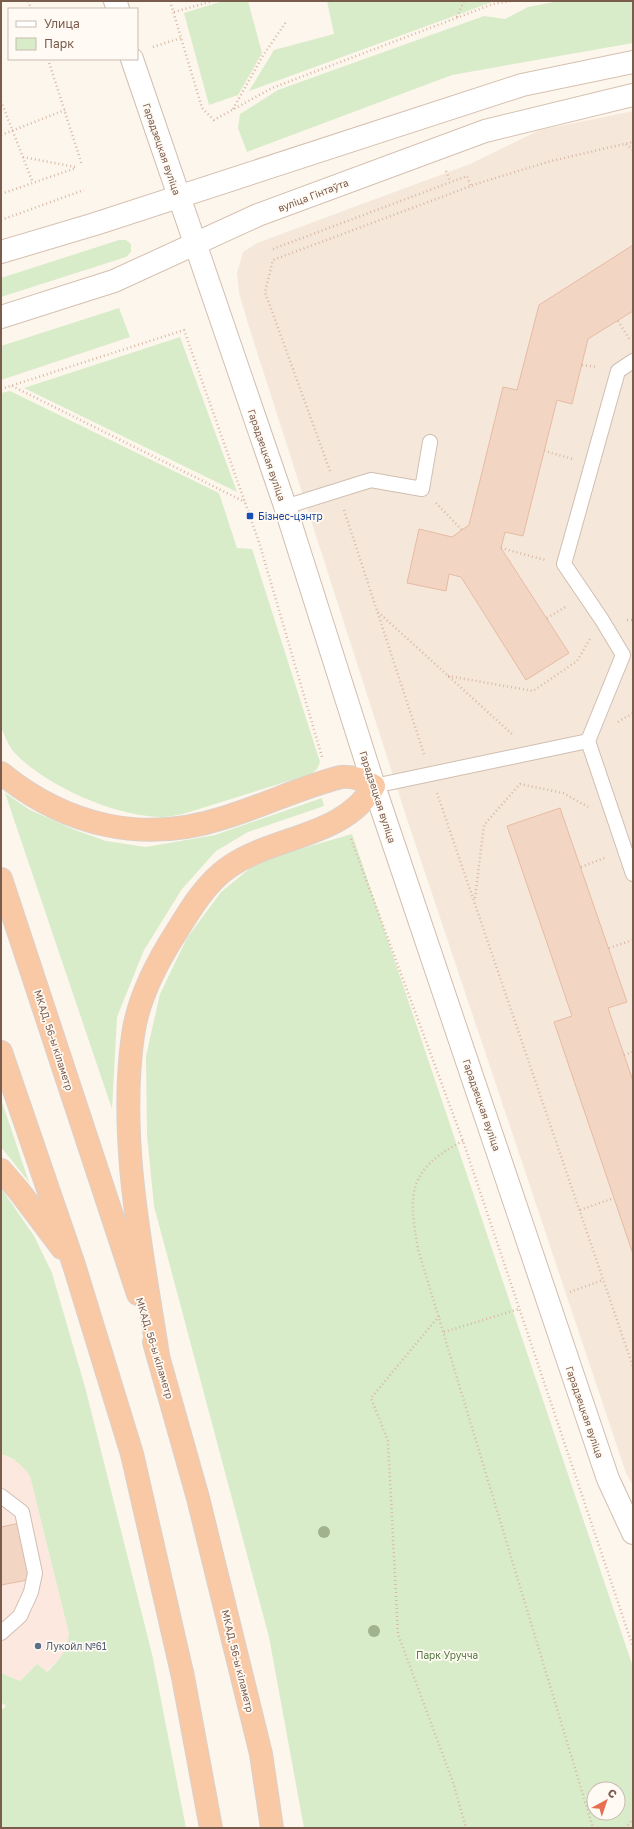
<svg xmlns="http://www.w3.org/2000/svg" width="634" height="1829" font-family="'Golos Text',sans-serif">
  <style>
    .residential { fill: #f5e8da }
    .commercial { fill: #fde8e0 }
    .green { fill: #d8ecc9; fill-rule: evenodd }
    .building { fill: #f3d5c3; stroke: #e6bba3 }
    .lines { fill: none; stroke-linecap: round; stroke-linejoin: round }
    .service-casing { stroke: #d1beb0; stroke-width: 16 }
    .tertiary-casing { stroke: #d1beb0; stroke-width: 24 }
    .secondary-casing { stroke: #d6c0b0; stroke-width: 24 }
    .trunk-casing { stroke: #dad1cd; stroke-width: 24 }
    .path { stroke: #d9b8a5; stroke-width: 2.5; stroke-dasharray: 1 3; stroke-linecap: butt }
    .service { stroke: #fff; stroke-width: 14 }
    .tertiary { stroke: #fff; stroke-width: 22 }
    .secondary { stroke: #fff; stroke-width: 22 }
    .trunk { stroke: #f9c8a4; stroke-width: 22 }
    .tree { fill: #a0b28e }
    .transit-dot { fill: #1a4fb4; stroke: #fffaf3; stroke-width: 1.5 }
    .service-dot { fill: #5c6f8a; stroke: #fffaf3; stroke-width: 1.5 }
    .labels { text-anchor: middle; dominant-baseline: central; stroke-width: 3.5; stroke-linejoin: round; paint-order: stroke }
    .street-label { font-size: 10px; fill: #7a5c4d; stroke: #fffaf3 }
    .transit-label { font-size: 10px; fill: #164399; stroke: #fffaf3; text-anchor: start }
    .service-label { font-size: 10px; fill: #4e5e75; stroke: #fffaf3; text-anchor: start }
    .park-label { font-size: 10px; fill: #537a41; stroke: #fffaf3 }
  </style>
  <rect width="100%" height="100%" fill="#fdf6ec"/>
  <path class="residential" d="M633 111V1486L626 1473 406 816 249 327 239 293 237 273 243 252 257 243 470 164 540 130Z"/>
  <path class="commercial" d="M1 1454 16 1461 24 1468 30 1476 69 1634 67 1648 63 1655 46 1672 37 1664 20 1681 1 1673Z"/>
  <path class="green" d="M223 1H248L262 53 238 95 209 105 184 13Z
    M327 1H495L249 91 274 50 334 34Z
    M559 1H633V43L452 75 247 152 238 128 240 114 278 90 484 16 505 19 528 7Z
    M119 240H126L131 244V252L126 257 1 297V278Z
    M119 308 130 337 1 380V346Z
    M180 337 237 492 24 388Z
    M10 391 219 493 237 548 252 549 320 762 317 769 311 774 183 814C176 815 169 817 162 817 116 817 43 785 13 751 8 745 4 734 1 727V393Z
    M5 793 30 810 75 830 106 841 146 847 215 835 322 798 324 806 248 832 216 851 182 889 144 950 117 1017 112 1109Z
    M352 834 633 1667V1828H304L269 1637 154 1206 147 1135 146 1056 160 994 187 938 221 892 259 861ZM594 1789H618V1813H594Z
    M1 1099 29 1182 1 1147Z
    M1 1188 34 1236 52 1273 85 1387 152 1654 186 1828H1V1711L6 1706 1 1702V1673L20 1681 37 1664 47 1672C60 1659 66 1653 69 1634L30 1476C22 1465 14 1458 1 1454Z"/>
  <path class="building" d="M633 245V311L588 339 572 404 557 400 523 536 505 532 501 548 569 653 526 680 461 577 449 574 446 591 407 583 419 529 452 537 469 525 503 387 517 390 539 305Z
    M560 808 627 1002 608 1008 633 1081V1254L554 1022 572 1016 507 826Z
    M20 1523 33 1579 1 1585V1527Z"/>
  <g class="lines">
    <g class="service-casing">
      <path id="service" d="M633 361 618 371 564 564 602 620 623 655 588 741 633 874
        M285 507 371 480 422 489 430 442
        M374 786 588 741
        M1 1496 22 1512 35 1573 31 1592 20 1616 1 1633"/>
    </g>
    <g class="tertiary-casing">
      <path id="tertiary" d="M115 1 118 9
        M132 59 284 503 374 786 608 1479 633 1533"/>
    </g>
    <g class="secondary-casing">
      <path id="secondary" d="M1 252 95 224 522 85 633 62
        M1 317 114 281 258 215 485 131 633 95"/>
    </g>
    <g class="trunk-casing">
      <path id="trunk" d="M1 773C66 826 143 844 223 818 263 806 301 787 341 777 354 776 363 780 374 786 343 838 275 835 229 867 207 882 191 908 177 931 157 962 138 998 133 1035 118 1140 142 1251 158 1355
        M1 879 138 1294
        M1 1052 74 1265 132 1454 183 1677 211 1828
        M1 1170 19 1191 62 1248
        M154 1342 198 1498 261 1754 272 1828"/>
    </g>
    <path class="path" d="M28 1 31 9
      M170 1 202 108 214 120 272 88 493 4 511 1
      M174 12 213 1
      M457 17 464 1
      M153 47 181 38
      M48 59 82 165
      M1 101 33 183
      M233 109 262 57 286 22
      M1 135 65 110
      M626 144 633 150
      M23 157 75 167
      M446 171 450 181
      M1 194 76 168
      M1 220 84 190
      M273 249 467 176 471 186
      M618 321 630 340
      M582 365 597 367
      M12 386 245 502
      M1 389 184 330 259 542 322 757
      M544 451 573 459
      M330 471 265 292 273 260 479 183 551 161 633 142
      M436 503 462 530
      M344 510 424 754
      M250 516 261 512
      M501 548 545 560
      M378 612 513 735
      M547 618 567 606
      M627 620H633
      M448 676 533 691 577 661 590 639
      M618 722 633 713
      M437 793 633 1367
      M351 839 463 1141 633 1647
      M581 867 607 857
      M475 898 484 825 520 784 563 793 588 807
      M609 948 633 940
      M624 1055 633 1052
      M463 1141C408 1169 408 1193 418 1249L593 1828
      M580 1210 614 1198
      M570 1292 603 1280
      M439 1316 371 1398 388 1441 398 1634 453 1782 466 1828
      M444 1332 519 1309
      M625 1828 633 1819"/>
    <use href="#service" class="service"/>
    <use href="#tertiary" class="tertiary"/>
    <use href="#secondary" class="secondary"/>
    <use href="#trunk" class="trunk"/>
  </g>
  <g class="tree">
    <circle cx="324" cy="1532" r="6"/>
    <circle cx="374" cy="1631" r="6"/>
  </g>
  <rect class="transit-dot" x="246" y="512" width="8" height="8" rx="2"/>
  <circle class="service-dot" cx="38" cy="1646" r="4"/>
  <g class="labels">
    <g class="street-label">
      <text transform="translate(162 149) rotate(71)">Гарадзецкая вуліца</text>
      <text transform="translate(313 195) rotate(-21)">вуліца Гінтаўта</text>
      <text transform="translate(267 455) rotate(71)">Гарадзецкая вуліца</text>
      <text transform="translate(378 797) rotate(72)">Гарадзецкая вуліца</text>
      <text transform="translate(54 1040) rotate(72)">МКАД, 56-ы кіламетр</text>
      <text transform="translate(482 1105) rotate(71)">Гарадзецкая вуліца</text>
      <text transform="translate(155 1348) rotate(73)">МКАД, 56-ы кіламетр</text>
      <text transform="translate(585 1412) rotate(71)">Гарадзецкая вуліца</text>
      <text transform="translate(238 1661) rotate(76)">МКАД, 56-ы кіламетр</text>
    </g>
    <g class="transit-label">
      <text x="258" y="516">Бізнес-цэнтр</text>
    </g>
    <g class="service-label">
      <text x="46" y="1646">Лукойл №61</text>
    </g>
    <g class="park-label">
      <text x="447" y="1655">Парк Уручча</text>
    </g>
  </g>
  <rect width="634" height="1829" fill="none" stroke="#7a5c4d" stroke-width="4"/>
  <rect x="8" y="8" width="130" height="52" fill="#fffaf3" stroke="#cabbb1"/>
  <rect x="16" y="21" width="20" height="6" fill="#ffffff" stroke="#cabbb1"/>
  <text x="44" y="28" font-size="12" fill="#7a5c4d">Улица</text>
  <rect x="16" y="38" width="20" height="12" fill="#d8ecc9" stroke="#cabbb1"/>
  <text x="44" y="48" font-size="12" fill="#7a5c4d">Парк</text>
  <g transform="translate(606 1801) rotate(40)"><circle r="19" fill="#fffaf3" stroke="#cabbb1"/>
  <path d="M0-3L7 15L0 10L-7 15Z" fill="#e76f51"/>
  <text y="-6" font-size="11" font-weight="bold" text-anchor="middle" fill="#7a5c4d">С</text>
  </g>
</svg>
